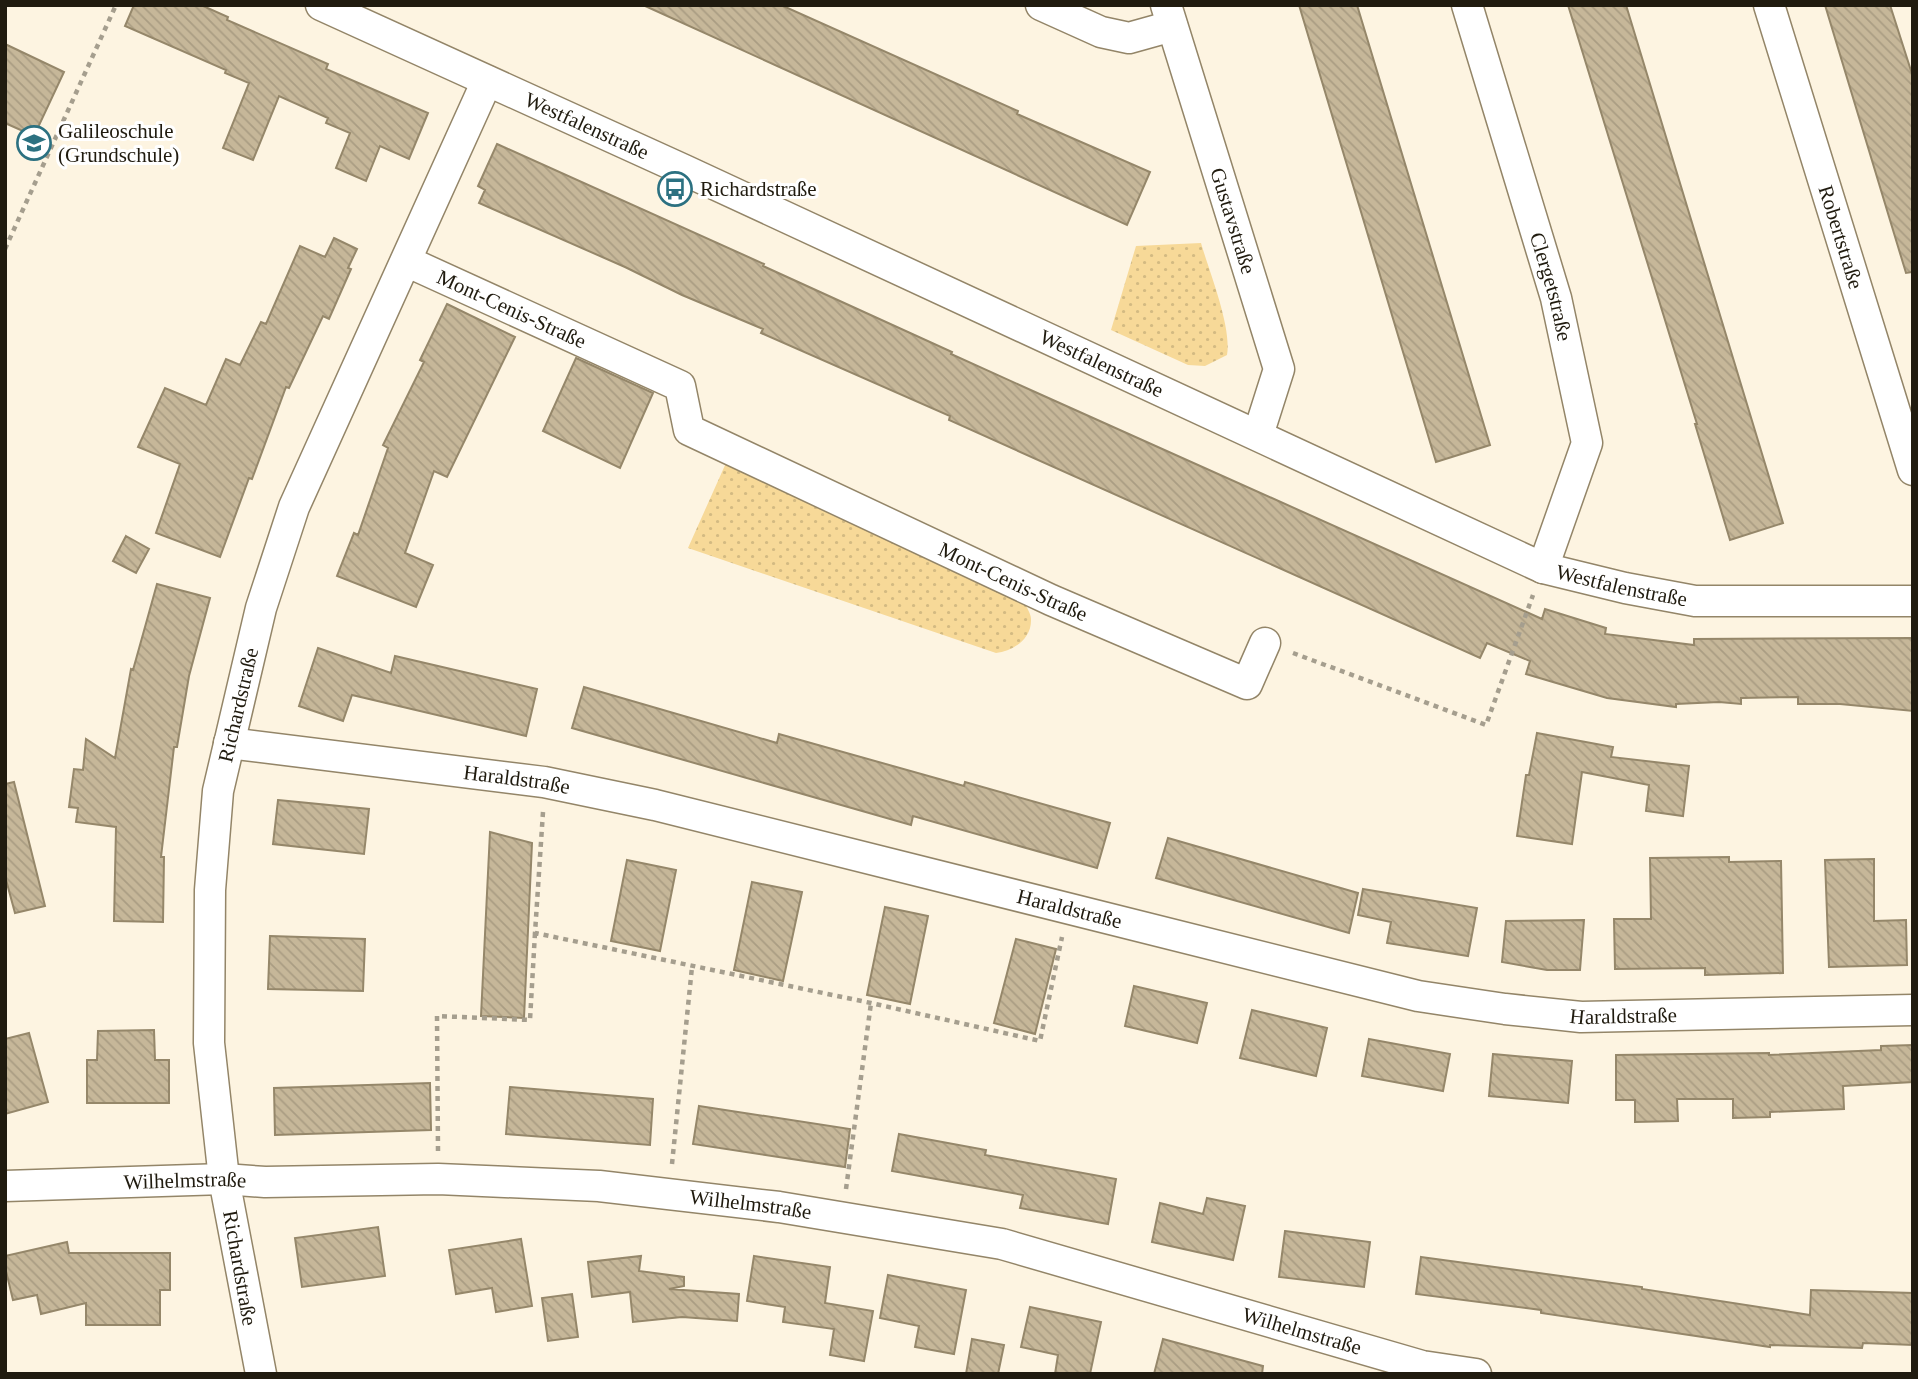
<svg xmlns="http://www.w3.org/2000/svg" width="1918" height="1379" font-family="Georgia,serif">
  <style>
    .park { fill: url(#park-dots) }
    .building { fill: url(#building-back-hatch); stroke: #95876a; stroke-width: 2 }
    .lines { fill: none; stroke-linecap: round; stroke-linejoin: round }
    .minor-casing { stroke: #938568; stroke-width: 33 }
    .path { stroke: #a59e8e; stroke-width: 4.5; stroke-dasharray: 5 5; stroke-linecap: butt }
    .minor { stroke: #fff; stroke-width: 30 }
    .labels { text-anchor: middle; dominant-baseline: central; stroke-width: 6; stroke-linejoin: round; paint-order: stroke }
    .street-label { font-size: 21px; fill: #201b0f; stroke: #fff }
    .poi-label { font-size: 21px; fill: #201b0f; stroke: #fff; text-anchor: start }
  </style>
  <defs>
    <pattern id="park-dots" width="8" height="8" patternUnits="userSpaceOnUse" patternTransform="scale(1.75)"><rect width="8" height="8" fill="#f7d998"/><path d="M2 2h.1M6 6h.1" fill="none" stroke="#d3ba82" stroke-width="1.8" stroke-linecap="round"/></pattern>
    <pattern id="building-back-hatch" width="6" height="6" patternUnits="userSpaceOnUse" patternTransform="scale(1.75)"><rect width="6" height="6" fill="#c6b799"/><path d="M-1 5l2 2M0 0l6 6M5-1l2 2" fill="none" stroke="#aa9d83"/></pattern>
  </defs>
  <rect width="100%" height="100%" fill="#fdf4e1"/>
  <path class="park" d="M1201 243C1209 271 1232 327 1227 355L1205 366 1188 365 1111 330 1136 246Z
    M726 463 1024 602C1026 606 1031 614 1031 619 1032 639 1013 651 996 653L688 548Z"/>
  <path class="building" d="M134 5H201L228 17 227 20 328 64 326 69 428 113 409 159 380 146 366 181 336 168 350 133 326 123 328 118 279 96 253 160 223 148 249 83 225 73 226 70 125 26Z
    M643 5H781L1018 111 1017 114 1150 172 1127 225Z
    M1299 5H1357L1490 445 1436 462Z
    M1568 5H1626L1783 523 1730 540 1695 424H1697Z
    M1825 5H1890L1913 77V272L1906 273Z
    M5 44 64 72 34 136 5 123Z
    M497 144 764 264 763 266 952 352 951 354 1044 396 1542 619 1545 609 1606 628 1605 634 1694 645V639L1913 638V711L1840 704H1798V697L1741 698V704L1719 702 1676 704V707L1607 698 1526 674 1530 661 1487 643 1480 658 949 420 950 416 761 333 763 329 682 295 625 267 479 203 485 190 478 186Z
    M334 238 357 249 348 268 351 269 329 319 323 316 289 388 286 387 252 479 249 478 220 557 156 533 180 464 138 447 165 388 206 405 226 359 240 365 261 322 266 324 300 246 325 257Z
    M447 304 515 337 447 477 434 471 405 553 433 565 416 607 337 576 354 533 358 535 388 448 383 445 424 362 420 360Z
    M576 358 653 393 620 468 543 431Z
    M126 536 149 549 136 573 113 561Z
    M157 584 210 598 189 676 177 747H174L161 857H164L163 922 114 921 116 827 76 822 78 808 69 807 74 769 83 770 86 739 115 758 131 669 133 670Z
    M318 648 391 673 395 656 537 689 526 736 352 695 343 721 299 706Z
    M584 687 777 743 779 734 964 786 965 782 1110 823 1097 868 913 816 911 825 572 728Z
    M1537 733 1613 747 1611 757 1689 766 1683 816 1646 811 1649 785 1582 772 1572 844 1517 836 1526 775H1529Z
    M14 782 45 906 15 913 5 876V784Z
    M278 800 369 809 364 854 273 844Z
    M490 832 532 843 524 1018 481 1016Z
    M1168 838 1358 893 1349 933 1156 878Z
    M1729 857V862L1781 861 1783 973 1705 975V968L1615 969 1614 919H1651L1650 858Z
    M1874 859V921L1906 920 1907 965 1829 967 1825 860Z
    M627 860 676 870 660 951 611 941Z
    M752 882 802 892 783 981 734 970Z
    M1363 889 1477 908 1468 956 1387 943 1391 922 1358 915Z
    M885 907 928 916 910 1004 867 995Z
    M1584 920 1580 970H1547L1502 962 1506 921Z
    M270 936 365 939 363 991 268 989Z
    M1016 939 1056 949 1035 1034 994 1023Z
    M1134 986 1207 1003 1197 1043 1125 1026Z
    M1252 1010 1327 1028 1316 1076 1240 1058Z
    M154 1030 155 1060H169V1103H87V1060H97L98 1031Z
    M29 1033 48 1102 5 1114V1039Z
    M1369 1039 1450 1054 1443 1091 1362 1076Z
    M1913 1045V1082L1843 1086 1844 1109 1770 1112V1117L1733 1118V1099H1677L1678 1121 1635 1122V1100H1616V1055L1769 1053V1055L1881 1050V1046Z
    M1493 1054 1572 1061 1568 1103 1489 1096Z
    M430 1083 431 1130 275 1135 274 1088Z
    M510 1087 653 1099 650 1145 506 1134Z
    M699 1106 850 1129 845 1167 693 1144Z
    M899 1134 986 1150 985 1155 1116 1179 1108 1224 1020 1208 1023 1195 892 1171Z
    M1207 1198 1245 1206 1233 1260 1152 1242 1160 1203 1203 1214Z
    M378 1227 385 1276 302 1287 295 1238Z
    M1285 1231 1370 1242 1364 1287 1279 1277Z
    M521 1239 532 1306 496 1312 492 1288 456 1294 449 1250Z
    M67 1242 69 1253H170V1290H160V1325H86V1303L41 1314 37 1295 13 1300 5 1267V1256Z
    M641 1256 639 1271 684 1277V1286L669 1289 739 1294 737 1321 682 1317 633 1322 630 1292 592 1297 588 1262Z
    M754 1256 830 1267 825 1303 873 1311 864 1361 830 1355 834 1329 783 1322 785 1307 747 1301Z
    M1421 1257 1642 1287V1289L1810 1315 1811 1290 1913 1293V1345L1863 1343 1862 1348 1770 1345V1347L1541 1313V1310L1416 1294Z
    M888 1275 966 1290 954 1354 915 1347 919 1326 880 1318Z
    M572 1294 578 1337 548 1341 542 1298Z
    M1030 1307 1101 1322 1090 1374H1055L1058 1355 1021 1347Z
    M972 1339 1004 1345 998 1374H966Z
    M1163 1339 1263 1366 1262 1374H1154Z"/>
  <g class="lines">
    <g class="minor-casing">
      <g id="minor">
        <path id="s1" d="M321 5 684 170 1543 568 1625 588 1695 601H1913"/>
        <path d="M1041 5 1101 32 1129 38 1172 26"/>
        <path id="s2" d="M1166 5 1279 369 1258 435"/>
        <path id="s3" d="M1467 5 1556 298 1587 443 1543 568"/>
        <path id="s4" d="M1769 5 1913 470"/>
        <path id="s5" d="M406 261 680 386 689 430 1051 600 1247 684 1265 643"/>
        <path id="s6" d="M229 743 544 782 655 805 1418 996 1505 1009 1581 1017 1913 1010"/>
        <path id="s7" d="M5 1186 224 1179 265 1182 438 1179 599 1186 779 1207 1002 1244 1422 1366 1476 1374"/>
        <path id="s8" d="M261 1374 224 1179 209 1043 210 890 218 791 261 608 294 507 487 81"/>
      </g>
    </g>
    <path class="path" d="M5 249 116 5
      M1293 653 1486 725 1533 595
      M543 812 535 933 871 1003 1040 1041 1062 937
      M438 1151 437 1016 530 1020 535 933
      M672 1164 692 967
      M846 1189 871 1003"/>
    <use href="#minor" class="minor"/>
  </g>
  <defs>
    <g id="school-ring" transform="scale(1.75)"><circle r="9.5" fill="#fff" stroke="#2c7181" stroke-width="1.5"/><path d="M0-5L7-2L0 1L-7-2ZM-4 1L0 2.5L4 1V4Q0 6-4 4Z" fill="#2c7181"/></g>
    <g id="bus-ring" transform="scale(1.75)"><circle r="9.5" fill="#fff" stroke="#2c7181" stroke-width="1.5"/><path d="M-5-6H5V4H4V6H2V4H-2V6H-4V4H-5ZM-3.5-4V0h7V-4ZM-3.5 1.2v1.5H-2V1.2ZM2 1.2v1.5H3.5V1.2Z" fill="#2c7181"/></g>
  </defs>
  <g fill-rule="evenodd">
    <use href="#school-ring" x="34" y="143"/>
    <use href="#bus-ring" x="675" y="189"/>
  </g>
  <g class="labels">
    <g class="street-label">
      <text stroke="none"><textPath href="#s1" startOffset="292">Westfalenstraße</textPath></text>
      <text stroke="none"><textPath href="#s2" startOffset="226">Gustavstraße</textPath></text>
      <text stroke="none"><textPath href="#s4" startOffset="243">Robertstraße</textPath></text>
      <text stroke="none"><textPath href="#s3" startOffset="294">Clergetstraße</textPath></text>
      <text stroke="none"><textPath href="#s5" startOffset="116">Mont-Cenis-Straße</textPath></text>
      <text stroke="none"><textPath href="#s1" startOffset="859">Westfalenstraße</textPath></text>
      <text stroke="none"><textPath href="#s5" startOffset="704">Mont-Cenis-Straße</textPath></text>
      <text stroke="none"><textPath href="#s1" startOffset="1426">Westfalenstraße</textPath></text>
      <text stroke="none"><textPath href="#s8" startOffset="676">Richardstraße</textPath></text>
      <text stroke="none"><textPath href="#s6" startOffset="290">Haraldstraße</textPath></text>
      <text stroke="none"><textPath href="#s6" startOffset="858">Haraldstraße</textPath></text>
      <text stroke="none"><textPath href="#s6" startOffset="1424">Haraldstraße</textPath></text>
      <text stroke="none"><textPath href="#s7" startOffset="180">Wilhelmstraße</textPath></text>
      <text stroke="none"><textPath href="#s7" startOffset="747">Wilhelmstraße</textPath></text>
      <text transform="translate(240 1268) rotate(80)">Richardstraße</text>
      <text stroke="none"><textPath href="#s7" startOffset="1314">Wilhelmstraße</textPath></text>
    </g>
    <g class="poi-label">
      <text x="58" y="131">Galileoschule<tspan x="58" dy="24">(Grundschule)</tspan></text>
      <text x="700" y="189">Richardstraße</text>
    </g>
  </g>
  <rect width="1918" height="1379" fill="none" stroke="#201b0f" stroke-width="14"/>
</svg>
